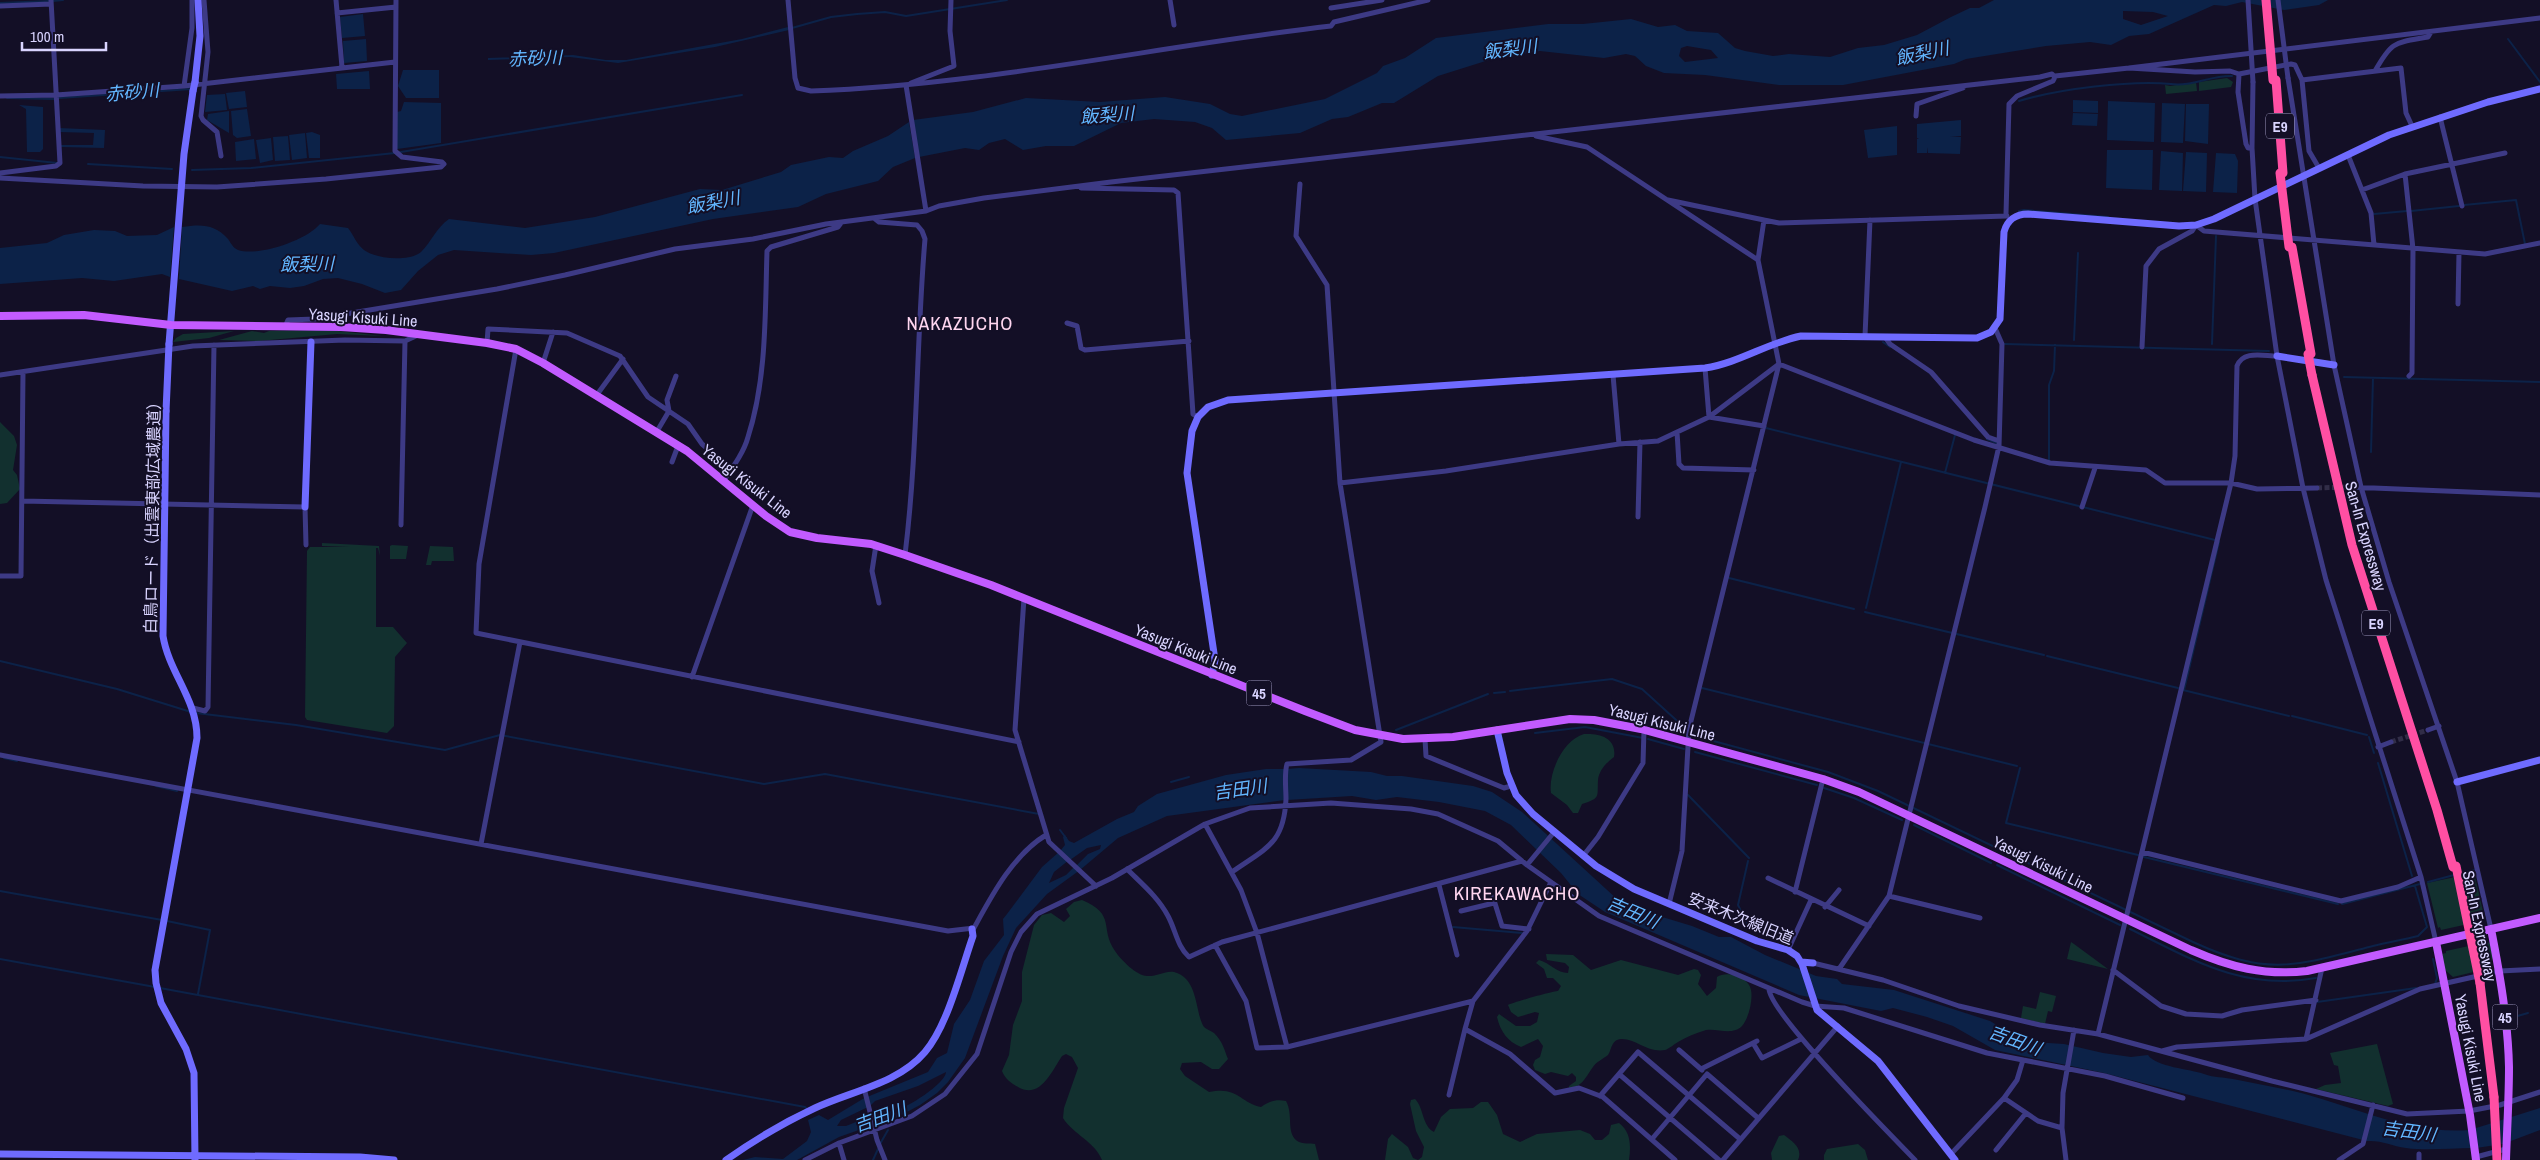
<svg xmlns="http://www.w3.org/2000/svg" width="2540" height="1160" font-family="'Archivo Narrow','Noto Sans JP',sans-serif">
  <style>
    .green { fill: #12302f }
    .water { fill: #0c2248; fill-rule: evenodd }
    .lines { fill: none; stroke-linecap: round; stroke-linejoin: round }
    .stream { stroke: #0c2248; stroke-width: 2 }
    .street-tunnel { stroke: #312d47; stroke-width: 5; stroke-dasharray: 5 2.5; stroke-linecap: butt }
    .street { stroke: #3d3a85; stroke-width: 5 }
    .secondary { stroke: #6f6bff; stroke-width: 7 }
    .primary { stroke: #c25bff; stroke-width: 8 }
    .highway { stroke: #ff4fa3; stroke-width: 9 }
    .street-bridge { stroke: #3d3a85; stroke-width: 5 }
    .secondary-bridge { stroke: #6f6bff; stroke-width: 7 }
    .highway-bridge { stroke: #ff4fa3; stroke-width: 9 }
    .labels { text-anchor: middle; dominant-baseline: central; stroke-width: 4; stroke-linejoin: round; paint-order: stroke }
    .shield { fill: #130f26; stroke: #9e99be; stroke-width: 1 }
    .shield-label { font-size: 15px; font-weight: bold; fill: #d9d4ff }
    .street-label { font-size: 16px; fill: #d9d4ff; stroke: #130f26 }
    .water-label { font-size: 18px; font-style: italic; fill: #62b6ff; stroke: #130f26 }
    .quarter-label { font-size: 19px; letter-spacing: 1px; fill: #ffd6f0; stroke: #130f26 }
  </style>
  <rect width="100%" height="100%" fill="#130f26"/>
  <path class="green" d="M2227 78 2233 82 2231 87 2199 91V82Z
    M2196 82 2197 91 2166 94 2165 85 2170 86Z
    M329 330 383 336 337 334 259 341 219 340 252 331 264 333 269 331Z
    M234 331 209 338 173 342 176 338 183 334Z
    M0 422 14 436 17 445 13 470 17 475 20 489 7 503 0 504Z
    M322 543 379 546 380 556 378 548H376V627H393L407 643 395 657 394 726 387 733 307 720 305 717 307 551 310 547H350L322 546Z
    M392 545 408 546 406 559H390V546Z
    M430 546 453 547 454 561H432L431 565H426Z
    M1584 734C1600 733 1617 738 1614 757 1607 762 1599 770 1598 780 1597 797 1601 798 1582 804L1578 813H1573L1567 805 1551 793C1548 773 1563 740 1584 734Z
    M2474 873 2484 916 2482 921 2441 930 2440 927 2438 928 2427 883Z
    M1082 900C1117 915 1099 928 1115 951 1121 960 1137 976 1147 976 1156 977 1166 970 1174 972 1199 978 1195 1014 1204 1027 1206 1029 1211 1031 1214 1033 1223 1042 1224 1049 1228 1059L1219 1069H1212L1201 1062 1182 1063 1180 1069 1185 1076 1209 1092C1238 1086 1239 1102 1261 1107 1270 1101 1276 1099 1286 1101 1294 1115 1285 1135 1299 1142 1303 1144 1310 1143 1315 1144L1319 1160H1102C1095 1142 1073 1134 1063 1118L1064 1108 1078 1068 1072 1057 1066 1054 1062 1056C1052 1071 1040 1100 1018 1087 1011 1083 1005 1079 1002 1071L1009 1055 1013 1025 1022 1001V972L1034 925 1042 915 1051 913 1064 922 1070 916 1066 909 1074 902Z
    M2071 942 2074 944 2108 969 2067 959Z
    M2487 942 2490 943 2493 958 2486 969 2453 977 2445 970 2442 954 2446 953V951Z
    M1546 954 1573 955 1591 970 1621 960 1678 975 1694 969 1698 970 1701 975 1698 984 1707 996 1716 988 1717 977C1727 970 1749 977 1751 990 1753 999 1749 1018 1742 1026 1732 1036 1718 1028 1706 1030 1696 1033 1686 1037 1678 1042 1674 1044 1669 1049 1665 1050 1647 1053 1635 1038 1621 1039 1611 1040 1612 1049 1608 1055 1603 1059 1596 1062 1593 1067 1586 1076 1583 1087 1569 1088V1086L1576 1081V1077L1572 1073 1568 1076 1551 1072 1545 1074 1535 1070 1533 1065 1535 1060 1540 1057 1543 1046 1538 1039 1521 1047C1508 1042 1500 1031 1497 1017L1499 1014 1516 1026H1530L1537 1022 1539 1013 1535 1012 1518 1017 1511 1012 1508 1005C1511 1003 1553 991 1558 991L1561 986 1553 978H1547L1544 969 1536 963 1539 960C1550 963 1557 973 1568 973L1569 967 1565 963 1547 960Z
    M2040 992 2056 996 2052 1012 2048 1011 2045 1024 2021 1018 2023 1006 2036 1009Z
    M2377 1044 2393 1104 2388 1106 2316 1089 2325 1085 2341 1083 2338 1066 2334 1065 2330 1053Z
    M1415 1099C1424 1108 1422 1126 1434 1132L1441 1117 1450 1109 1473 1108 1481 1102H1488L1497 1115 1503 1134 1520 1142 1537 1134 1580 1130 1590 1134 1595 1140H1602L1609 1134 1611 1125 1619 1123C1631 1132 1631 1146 1629 1160H1385L1388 1139 1392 1134 1408 1147 1413 1158 1418 1160 1422 1157 1424 1147 1416 1131 1410 1104 1411 1100Z
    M1784 1135C1793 1142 1803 1148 1798 1160H1772L1771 1153 1779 1136Z
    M1858 1144 1865 1150 1868 1160H1824V1155L1827 1149Z"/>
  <path class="water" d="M1994 0H2328L2319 5 2284 10 2242 2 2226 6 2214 5 2149 34 2129 36 2111 45 2090 42 2046 46 1966 59 1954 64 1843 85H1779L1705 75 1664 73 1646 66 1635 56 1626 54 1604 58 1540 51 1492 59 1438 76 1394 103H1382L1348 117 1332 119 1300 133 1226 140 1212 128 1195 122 1154 119 1121 123 1074 146H1046L1023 150 1005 139 989 143 979 150 965 148 919 157 913 120 973 112 1026 98 1100 102 1165 97 1210 104 1230 114 1242 116 1325 99 1377 73 1383 66 1405 58 1436 38 1548 24H1583L1631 19 1658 27 1675 25 1687 31 1718 33 1735 48 1745 51 1773 56 1789 54 1830 57 1858 48 1884 45 1917 35 1951 17 1970 8H1979ZM2123 11 2153 12 2168 16 2141 25 2123 19ZM1687 46 1711 50 1718 58 1685 62 1679 56 1681 48Z
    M363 14 365 36 342 38 340 17Z
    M788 27 789 30 715 47 618 63 570 57 488 60V58L573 55 606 60H626L742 39Z
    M366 39 367 61 344 63 343 41Z
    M403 70H439V98H406L398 86Z
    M369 71 370 89H337L336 74Z
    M245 91 247 107 229 109 226 93Z
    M225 94 227 110 205 112 207 95Z
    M2073 100 2098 101V113L2073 112Z
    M2108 101 2155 103 2154 142 2107 140Z
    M404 102 441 103V143L397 149V112L401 111Z
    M2162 103 2185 104 2183 143 2161 142Z
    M2186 104H2209L2208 144 2185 141Z
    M19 105 43 107V149L40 152H27L26 109Z
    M247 109 251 136 237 138 233 135 231 111Z
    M229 111V133L207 120 208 114Z
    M2073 113 2098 114 2097 126 2072 125Z
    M1961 120V136L1950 137H1961L1960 154 1928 153 1927 147V153H1917V139H1919L1917 138V124Z
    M909 122 915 158 893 167 878 181 826 194 798 207 713 219 554 253 531 255 454 250 438 255 418 271 401 290 385 293 362 284 338 278 323 279 304 286 290 288 270 286 260 289 253 286 232 291 179 279 182 227C201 224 215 224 228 239 231 243 233 248 238 250 258 257 307 240 320 224L348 228C353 234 357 245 364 250 376 259 409 262 421 252 432 241 436 228 449 219L525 228 595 217 700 189 722 190 781 172 791 165 829 157 843 158 853 151 888 136Z
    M1897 126V155L1868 158 1864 130Z
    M59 128 105 130 104 148 61 147V145H93L94 133 60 132Z
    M312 132 320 135V158H309L306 133Z
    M305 133 307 158 292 160 289 135Z
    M288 136 290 160 275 161 273 137Z
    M271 138 273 160 260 163 256 140Z
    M254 139 256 159 236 161 235 142Z
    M2107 150H2153L2152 190 2106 188Z
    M2161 151 2183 153 2182 191 2159 190Z
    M2186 152 2207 153 2206 192 2183 191Z
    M2216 153 2235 154 2238 161 2237 193 2213 192Z
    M174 227 170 277 162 274 114 281 82 278 0 284V248L47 243 64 235 94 230 115 231 127 236 157 235Z
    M1299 768 1371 772 1387 776H1402L1473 786 1492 792 1522 812 1618 900 1636 909 1692 926 1719 937H1731L1765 955 1816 976 1837 979 1842 984 1894 990 1990 1021 2015 1036 2033 1042 2064 1044 2103 1053 2131 1057 2148 1055C2156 1067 2190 1069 2204 1074 2215 1078 2223 1077 2233 1079 2253 1083 2274 1087 2293 1091 2352 1105 2408 1135 2470 1130L2473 1148C2450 1148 2428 1151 2406 1148 2392 1146 2381 1140 2367 1141L2104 1073 1995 1050 1953 1026 1927 1017 1893 1008 1881 1011 1799 995 1605 912 1578 894 1561 873 1511 825 1485 811 1439 802 1397 797 1376 800 1352 796 1287 800V769Z
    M1266 769H1285V800L1167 816 1118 838 1080 870 1076 866 1088 854 1100 849 1101 845 1087 848 1070 860 1060 851 1065 845 1063 837 1065 835 1069 841 1074 843 1117 819 1134 812 1138 806 1157 794 1226 775Z
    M1059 852 1069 860 1054 872 1049 883 1066 875 1075 866 1080 870 1047 894 1016 928 1003 956 965 1058 948 1082 937 1093 920 1105 890 1121 875 1124 874 1112C880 1110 887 1112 894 1111 906 1109 946 1083 946 1072L918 1086 875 1101 870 1106 867 1097 928 1072 937 1058 947 1053 954 1024 970 1000 984 961 1004 935 1003 919 1007 914 1042 867Z
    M866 1097 868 1107 841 1120 837 1126H846L871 1116 873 1125 839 1137 797 1160H743L755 1157 783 1159 807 1141 811 1132 808 1120 819 1115 828 1120Z
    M2540 1108V1130L2503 1144 2476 1148 2473 1129Z"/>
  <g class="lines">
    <path class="stream" d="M53 1 63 0
      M0 3 49 1
      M792 28 831 17 857 14 885 12 906 16 1007 0
      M2508 39 2540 82
      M7 98 55 99
      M59 98 191 89
      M2019 101C2058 89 2131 80 2171 84 2191 87 2212 75 2232 76
      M0 157 57 163
      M88 164 172 169
      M192 170 251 168 395 153 742 95
      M2464 205 2516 200 2525 244
      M2019 211 2024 210 2108 217
      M2411 211 2459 206
      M2374 214 2407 211
      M2074 340 2078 253
      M1883 342 1890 347
      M2005 344 2269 351
      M2212 344 2216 236
      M2344 377 2540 382
      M1766 428 2215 540
      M1987 439 1996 443
      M2371 452 2373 378
      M2049 460V385L2054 371 2055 345
      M1945 473 1955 435
      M1729 578 1854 609
      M1866 608 1901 462
      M1865 612 2044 655
      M2047 656 2178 688
      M0 661 117 689 191 712
      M1702 688 2017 766
      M2183 690 2289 716
      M2184 690 2219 542
      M1510 691 1612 679 1642 689 1686 729
      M1494 693 1505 692
      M196 713 296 725 445 750 500 735 764 784 825 774 1039 814
      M2292 716 2367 735
      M1396 730 1488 694
      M1535 733 1585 727 1643 738
      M1695 736 1828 772 1878 791 2193 942C2269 977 2296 966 2373 946 2388 942 2403 940 2418 936L2427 927 2415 886
      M2369 737 2374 753
      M1648 739 1684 749
      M1695 752 1817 785
      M4 758 17 761
      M2378 763 2412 876
      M2020 768 2006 823 2138 855
      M1171 782 1189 777
      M156 786 177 791
      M1824 788 1854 798 1902 820
      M1688 795 1749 858
      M1914 825 1991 863
      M1060 830 1066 838
      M2144 857 2338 904
      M1997 865 2120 925
      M2461 873 2474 870
      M2428 882 2454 875
      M0 891 162 920
      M2342 904 2420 884
      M167 921 210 930 198 994
      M1747 923 1738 905 1748 861
      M1453 927 1522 933
      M2130 929C2193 960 2243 991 2316 978
      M0 959 155 987
      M2433 959 2437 978 2435 984
      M160 988 805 1107 808 1110
      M2317 1002 2416 988
      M2514 1017 2528 1013
      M880 1144 888 1130
      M873 1160 878 1149"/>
    <path class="street-tunnel" d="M2317 488 2350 487
      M2391 742 2428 730"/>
    <path class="street" d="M204 0 208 52 201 116 203 120 217 132 221 156
      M336 0 342 67
      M788 0 795 78 798 88 811 91C986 85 1157 46 1331 26L1334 22 1428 0
      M1170 0 1174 25
      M0 6 51 4
      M1331 8 1382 0
      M337 13 396 7
      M2129 68 2540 18
      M2375 71C2392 41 2394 43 2428 37L2431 32
      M2055 76 2129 68 2195 72 2230 71 2239 74
      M2288 78 2334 365 2361 487 2389 582 2457 782 2491 929
      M2253 82 2252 148 2255 199 2277 356 2303 488 2326 580 2421 877 2436 942
      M911 83 954 66 950 31 951 0
      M906 85 926 211
      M184 86 395 62
      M0 96 56 95 184 86 192 28V0
      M1916 116 1917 104 1963 88
      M2440 117 2462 206
      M1536 136 1587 147 1758 260
      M2252 148H2248L2246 144 2238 92 2239 74 2291 64 2295 65 2302 80
      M2348 155 2371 213 2374 245
      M2319 168 2309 151 2302 80 2401 68 2406 113 2412 126
      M0 173 56 166 60 163 51 0
      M2405 174 2505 153
      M0 178 143 186 217 187 326 179 441 167 444 164 442 162 402 157 395 151 396 0
      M1081 188 1174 190 1178 193 1193 414 1198 417
      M2362 190 2405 174 2413 249 2412 373 2409 376
      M1668 200 1764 220 1758 260 1779 364 1689 729 1682 851 1669 904
      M874 218 879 222 917 225 922 231 925 239C916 344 918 450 905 555
      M1764 220 1779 223 2007 216
      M2458 304 2459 252
      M1067 323 1077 326 1081 348 1085 350 1189 341
      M285 327 288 320 315 319 497 289 565 275 675 249 753 239 826 224 926 211 939 206 984 198 1111 182 2040 77 2052 74 2055 77 2053 81 2017 96 2009 104 2006 214
      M1865 336 1870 220
      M1885 337 1890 344 1931 372 1988 437 1999 441
      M487 343 488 329 567 333 620 356 648 397 688 424 702 444 731 469
      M2142 347 2146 266 2159 249 2192 231 2196 225 2204 231 2485 254 2540 243
      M516 349 479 564 476 633 1019 742
      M543 363 553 332
      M1705 368 1709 417 1779 364 1974 440 2050 463 2146 470 2165 483H2231L2257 489 2317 488
      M0 375 193 346 345 340 405 341 418 335
      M1613 375 1619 444
      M596 396 623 359
      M1677 432 1679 464 1683 468 1754 470
      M656 433 669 411 667 400 676 376
      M672 462 678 446
      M724 480C733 467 744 452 748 437 767 378 765 312 767 251L771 247 838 227 841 223
      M1340 483 1446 471 1619 444 1658 441 1709 417 1764 426
      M2350 487 2540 495
      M22 501 305 507 306 545
      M2082 507 2095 468
      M1638 517 1640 442
      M401 525 405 341
      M876 545 872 571 879 603
      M0 576H21L23 372
      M1024 598 1015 730 1049 842 1096 886
      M692 677 753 505
      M193 708 205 711 208 707 214 345
      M2428 730 2439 726
      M1425 739 1426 756 1504 788 1511 786
      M2378 747 2391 742
      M0 755 948 931 974 928C992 895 1013 855 1046 835
      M1205 824 1241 890 1257 933 1287 1047 1473 1001
      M481 844 520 642
      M2142 852 2341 901 2398 887 2421 877
      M1583 856 1598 837 1643 763 1644 730
      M1527 865 1555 831
      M1127 869C1142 884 1158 897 1168 916 1176 931 1177 946 1189 957L1222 942 1522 861
      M1232 872C1266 848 1284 844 1286 799 1286 788 1284 774 1287 764L1351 760 1381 742 1340 483 1327 285 1296 236 1300 184
      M1768 878 1869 926
      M1551 882 1527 931 1473 1001 1465 1029 1510 1054 1555 1093 1579 1088 1603 1097 1675 1160
      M1439 885 1457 955
      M1795 892 1823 779
      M1889 896 1980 918
      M1493 897 1502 926 1529 929
      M1825 907 1839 890
      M1461 911 1494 903
      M1215 945 1246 1001 1257 1048 1287 1047
      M1788 950 1811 900
      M1813 963 1883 980 1959 1006 2040 1025 2098 1034 2272 1081 2407 1114 2469 1111 2500 1105 2540 1092
      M1839 969 1889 896 1985 507 1999 446 2002 344 1995 328
      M2113 970 2161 1006 2186 1014 2222 1016 2242 1010 2316 1000
      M1769 988C1767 1011 1893 1137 1915 1160
      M2098 1034 2231 483 2235 456 2237 366C2243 350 2263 356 2277 356
      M2306 1039 2322 968
      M1753 1043 1762 1058 1801 1039
      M1679 1050 1702 1070
      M2162 1051 2177 1047 2306 1039 2420 989 2500 971 2540 969
      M1701 1069 1757 1041
      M1619 1074 1719 1160
      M864 1088 877 1140 885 1160
      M1449 1095 1465 1029
      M1600 1096 1638 1052 1740 1139
      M2004 1098 2017 1080 2023 1060
      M2062 1128 2066 1160
      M1652 1139 1707 1074 1758 1118
      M839 1143 844 1160
      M1996 1150 2026 1113
      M1951 1154 2004 1098 2038 1121 2062 1128 2063 1093 2074 1030
      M2476 1157 2506 1149
      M805 1160 839 1143 912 1116 945 1094 977 1054 1011 952 1021 932 1037 914 1112 878 1205 824 1250 808 1331 803 1411 809 1438 814 1498 841 1527 865 1599 916 1802 1002 1815 1006 1844 1008 1987 1053 2105 1076 2183 1098
      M1723 1160 1838 1026
      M2339 1160 2363 1144 2373 1105
      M2419 1160V1154"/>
    <path class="secondary" d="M195 82 200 36 198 0
      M169 344 184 154 193 91
      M2277 356 2334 365
      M166 411 163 636C169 673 197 699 197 738L155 970 156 983 161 1003 186 1049 194 1073 195 1160
      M305 507 311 342
      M1212 675 1215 660 1187 473 1192 431 1198 417 1208 407 1228 400 1705 368C1739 363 1767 343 1801 336L1977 338 1991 332 2000 319 2004 232C2007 220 2016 214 2028 214L2179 226 2196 225 2214 219 2389 135 2488 102 2540 89
      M1497 730 1507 773 1516 795 1533 814 1596 866 1634 889 1757 941 1788 950 1797 956 1802 964 1817 1010 1878 1061 1955 1160
      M2457 782 2540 760
      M1801 962 1813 963
      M0 1154 360 1157 394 1160
      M726 1160C753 1141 785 1122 815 1108 851 1091 898 1084 925 1052 948 1025 961 970 973 936L972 929"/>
    <path class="primary" d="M0 316 84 315 171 325 341 327 386 330 487 343 516 349 543 363 687 451 766 516 790 532 817 538 871 544 905 555 991 585 1305 711 1355 730 1403 739 1453 737 1570 719 1594 720 1641 729 1823 779 1859 792 2191 950C2230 967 2264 976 2307 971L2540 918
      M2491 929C2500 975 2508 1021 2509 1067 2509 1098 2507 1129 2506 1160
      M2436 942 2470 1115 2476 1160"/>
    <path class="highway" d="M2276 80 2283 173
      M2292 247 2311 354
      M2312 375 2352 545 2437 810 2453 867
      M2480 983 2494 1097"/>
    <path class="street-bridge" d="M2248 0 2253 82
      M2278 0 2288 78"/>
    <path class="secondary-bridge" d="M193 91 195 82
      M166 411 169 344"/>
    <path class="highway-bridge" d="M2266 0 2273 80
      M2280 173 2289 247
      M2308 354 2312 375
      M2456 866 2480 983
      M2494 1097 2497 1160"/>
  </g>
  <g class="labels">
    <g class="shield">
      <rect x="2266" y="113.5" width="28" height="25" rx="4"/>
      <rect x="2362" y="610.5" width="28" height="25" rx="4"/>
      <rect x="1246.5" y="680.5" width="25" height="25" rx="4"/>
      <rect x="2492.5" y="1004.5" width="25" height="25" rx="4"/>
    </g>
    <g class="shield-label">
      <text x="2280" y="126">E9</text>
      <text x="2376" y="623">E9</text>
      <text x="1259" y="693">45</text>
      <text x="2505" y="1017">45</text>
    </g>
    <g class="street-label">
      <text transform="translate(363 317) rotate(4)">Yasugi Kisuki Line</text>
      <text transform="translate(747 481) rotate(38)">Yasugi Kisuki Line</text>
      <text transform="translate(152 514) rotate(-89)">白鳥ロード（出雲東部広域農道）</text>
      <text transform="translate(2366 536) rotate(74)">San-In Expressway</text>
      <text transform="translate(1186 649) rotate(22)">Yasugi Kisuki Line</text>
      <text transform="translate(1662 722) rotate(14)">Yasugi Kisuki Line</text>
      <text transform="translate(2043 864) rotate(26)">Yasugi Kisuki Line</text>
      <text transform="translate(1741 918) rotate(22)">安来木次線旧道</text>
      <text transform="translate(2480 926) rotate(78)">San-In Expressway</text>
      <text transform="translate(2471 1048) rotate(79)">Yasugi Kisuki Line</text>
    </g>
    <g class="water-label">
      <text transform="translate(1510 49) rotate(-7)">飯梨川</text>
      <text transform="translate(1922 53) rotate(-12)">飯梨川</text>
      <text transform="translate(535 58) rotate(-2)">赤砂川</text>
      <text transform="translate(132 92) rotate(-5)">赤砂川</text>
      <text transform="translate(1107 115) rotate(-4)">飯梨川</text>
      <text transform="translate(713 202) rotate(-11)">飯梨川</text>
      <text transform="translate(307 264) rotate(-1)">飯梨川</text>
      <text transform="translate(1240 789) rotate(-8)">吉田川</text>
      <text transform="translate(1633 912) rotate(23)">吉田川</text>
      <text transform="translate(2015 1040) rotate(20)">吉田川</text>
      <text transform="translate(880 1117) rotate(-20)">吉田川</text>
      <text transform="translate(2409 1131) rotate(8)">吉田川</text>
    </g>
    <g class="quarter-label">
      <text x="960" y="323">NAKAZUCHO</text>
      <text x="1517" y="893">KIREKAWACHO</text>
    </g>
  </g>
  <path d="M22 42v8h84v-8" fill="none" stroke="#d9d4ff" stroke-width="2.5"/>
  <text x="30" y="42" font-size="15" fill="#d9d4ff" stroke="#130f26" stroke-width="4" paint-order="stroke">100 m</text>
</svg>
